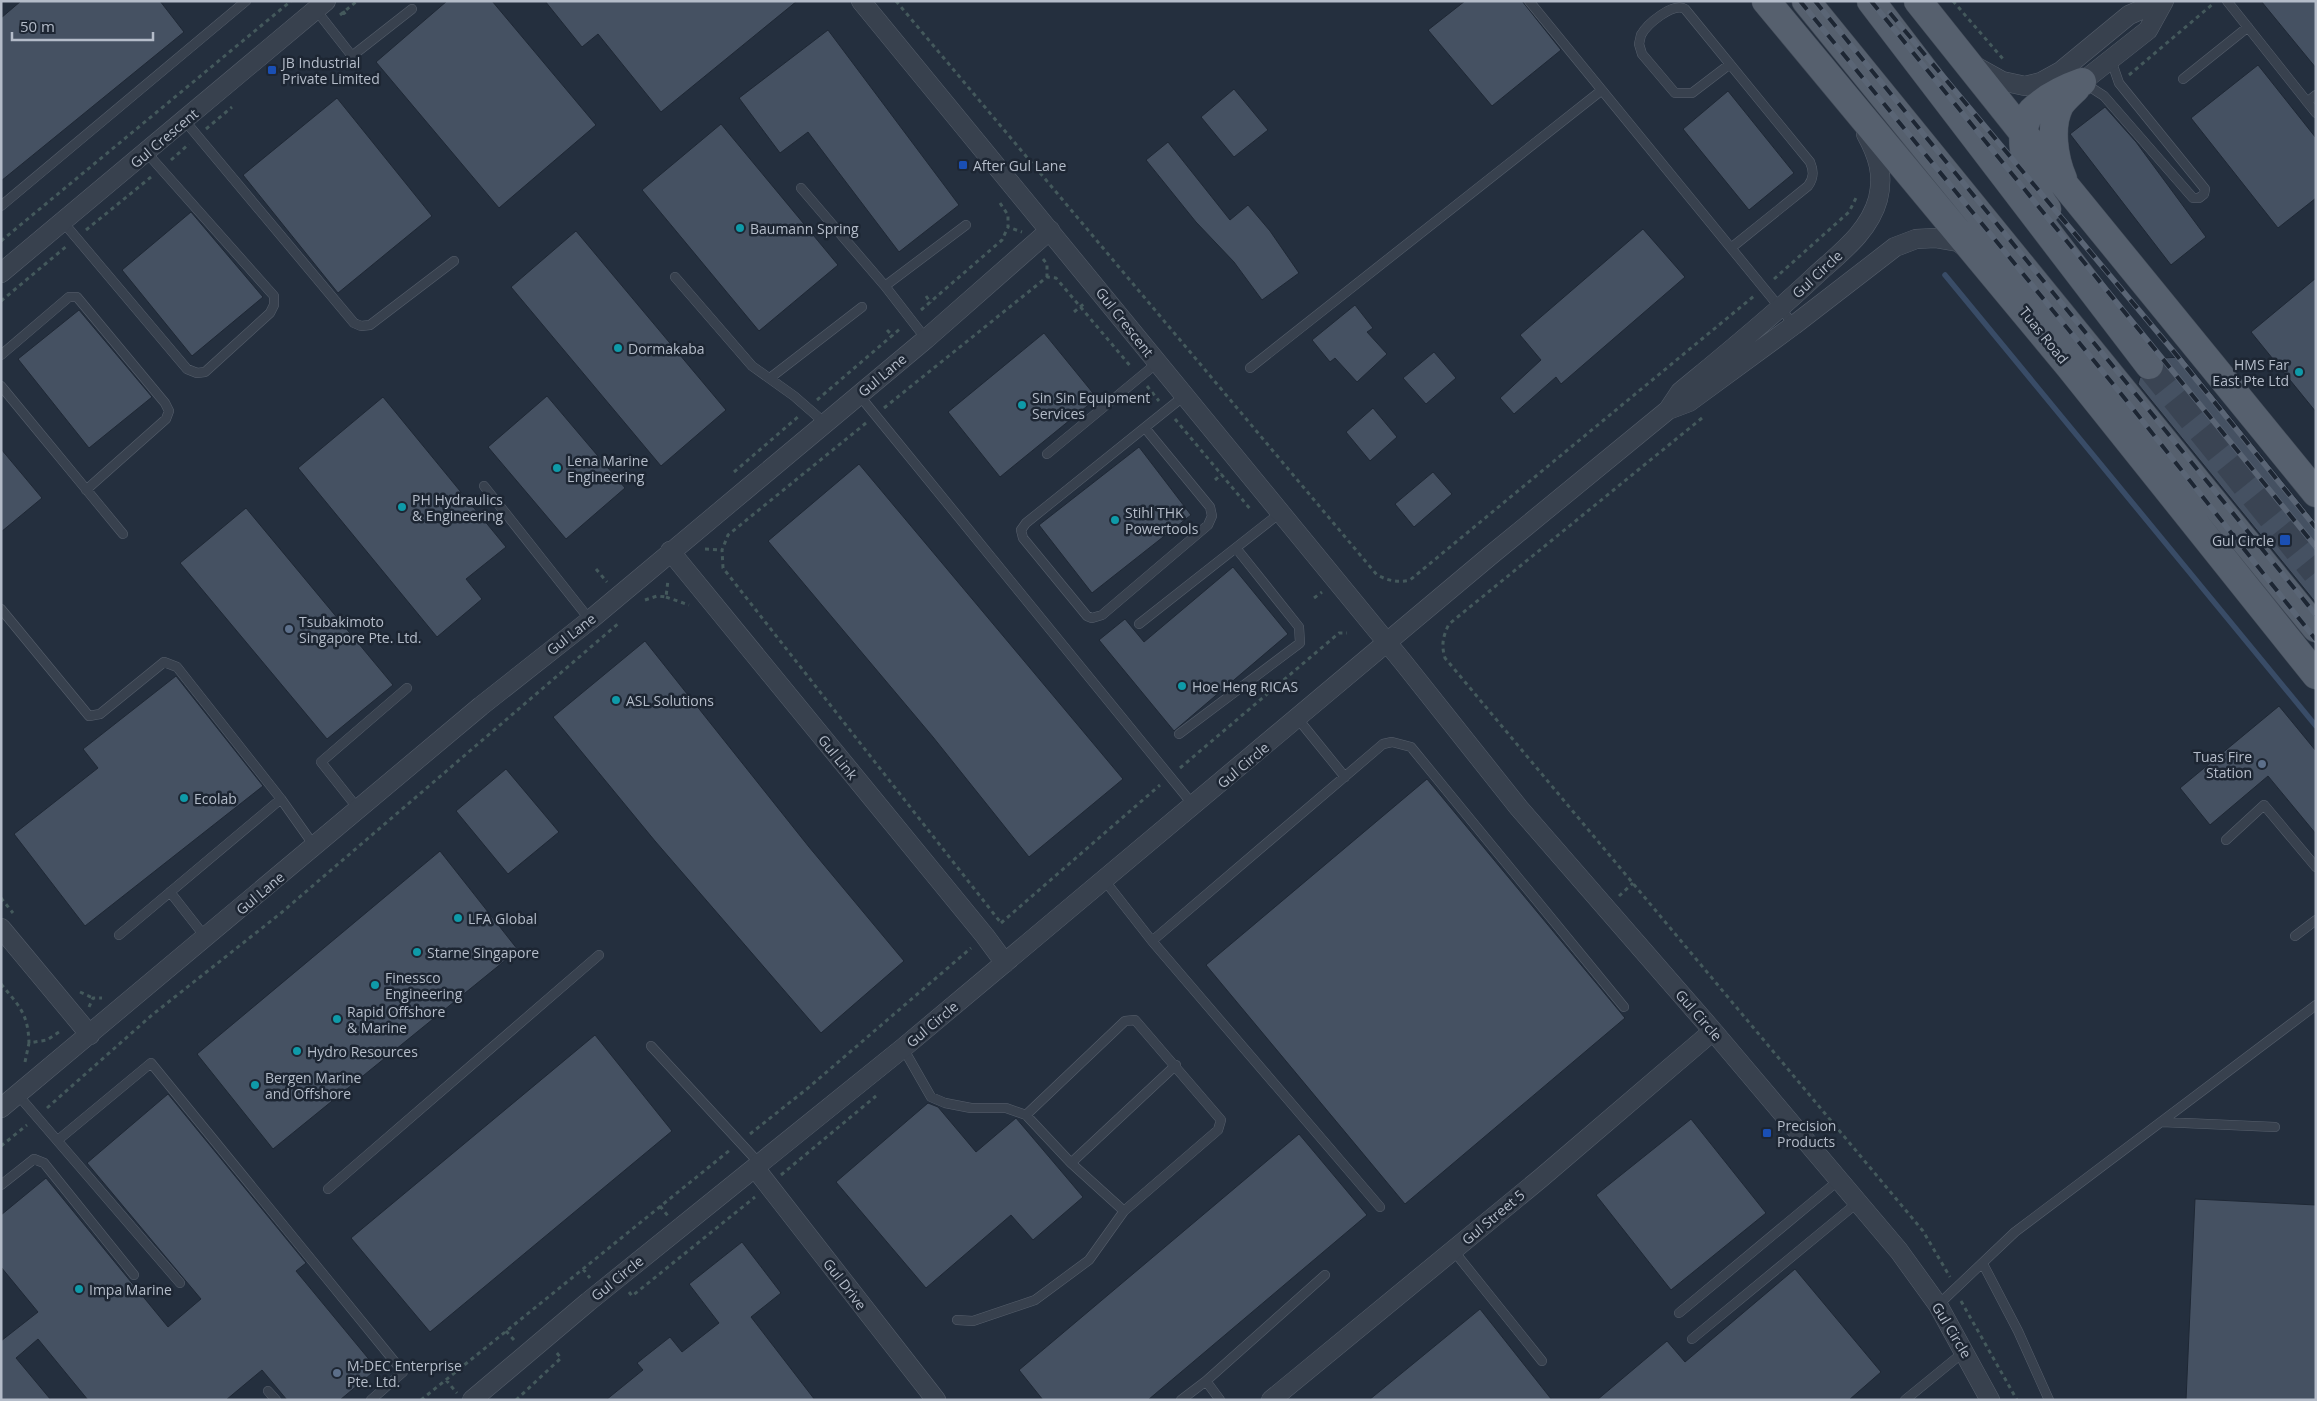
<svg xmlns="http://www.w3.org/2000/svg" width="2317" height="1401" font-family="'Open Sans',sans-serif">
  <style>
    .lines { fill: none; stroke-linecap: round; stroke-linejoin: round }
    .stream { stroke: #394c67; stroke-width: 5.5 }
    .building { fill: #455162; stroke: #1f2835 }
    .primary-tunnel { stroke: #3a4453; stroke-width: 28; stroke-dasharray: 28 14; stroke-linecap: butt }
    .lane-casing { stroke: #565f6c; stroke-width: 10 }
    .street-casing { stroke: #565f6c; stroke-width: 20 }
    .primary-casing { stroke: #414a57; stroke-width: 29 }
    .path { stroke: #44595c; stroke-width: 3; stroke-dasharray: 4 4; stroke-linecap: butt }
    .lane { stroke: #38414e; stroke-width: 9 }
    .street { stroke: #38414e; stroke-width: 19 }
    .primary { stroke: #56606e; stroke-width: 28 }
    .rail-casing { stroke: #5a6575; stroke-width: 5.5 }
    .rail { stroke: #1d2633; stroke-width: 4; stroke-dasharray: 11; stroke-linecap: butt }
    .transit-dot { fill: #1a4fb4; stroke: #1d2633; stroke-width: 2 }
    .culture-dot { fill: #0f9aa8; stroke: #1d2633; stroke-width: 2 }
    .service-dot { fill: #5c6f8a; stroke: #1d2633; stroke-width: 2 }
    .labels { text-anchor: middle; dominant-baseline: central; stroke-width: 5; stroke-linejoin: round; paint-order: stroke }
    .poi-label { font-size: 14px; fill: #b4bcc9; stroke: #1d2633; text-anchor: start }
    .street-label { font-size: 14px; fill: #b4bcc9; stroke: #1d2633 }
  </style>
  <rect width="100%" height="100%" fill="#242f3e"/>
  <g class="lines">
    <path class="stream" d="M1945 275 2316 726"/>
  </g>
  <path class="building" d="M21 1H160L184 32 1 181V18Z
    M447 1H492L596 125 499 208 376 62Z
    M545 1H797L661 112 598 34 582 47Z
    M1465 1H1522L1561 50 1492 106 1428 30Z
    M2261 1H2316V68Z
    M828 30 959 205 899 252 808 132 780 153 739 98Z
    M2258 65 2316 138V198L2278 228 2191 118Z
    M1234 89 1268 130 1234 157 1201 117Z
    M1728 91 1794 173 1749 210 1683 129Z
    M337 98 432 216 338 293 243 175Z
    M2105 107 2136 142 2206 237 2171 265 2070 134Z
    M721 124 838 265 759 331 642 190Z
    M1168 142 1230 220 1248 205 1270 231 1299 273 1262 300 1234 262 1196 222 1146 160Z
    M191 212 263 297 192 356 122 270Z
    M1643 229 1685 277 1561 384 1556 377 1514 414 1500 398 1541 360 1520 335Z
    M576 231 726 410 661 466 511 287Z
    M2316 278V412L2251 332Z
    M1355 305 1373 328 1367 332 1387 354 1357 382 1335 358 1330 362 1312 340Z
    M79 310 152 397 89 448 18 359Z
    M1044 333 1097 398 1000 477 948 412Z
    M1434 352 1456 378 1426 404 1403 378Z
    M2182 357 2316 523V603L2138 384 2140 377 2151 380 2159 377 2164 371 2162 358Z
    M547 396 625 488 566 539 488 447Z
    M383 397 506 547 466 579 482 599 437 637 298 468Z
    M1373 408 1397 437 1370 461 1346 432Z
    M1139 447 1191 515 1092 593 1039 525Z
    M1 449 42 498 1 532Z
    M859 464 1123 779 1029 857 933 737 768 541Z
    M1433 472 1452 494 1414 527 1395 504Z
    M246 508 393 685 327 739 180 563Z
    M1233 567 1288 634 1174 731 1099 640 1125 619 1144 642Z
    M645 641 809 847 904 961 821 1033 655 841 553 717Z
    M176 676 263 786 85 926 14 834 98 768 83 749Z
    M2279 706 2316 751V834L2268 776 2210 825 2180 788Z
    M506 769 559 832 508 874 456 811Z
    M1427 779 1625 1018 1405 1204 1206 965Z
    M440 851 518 950 273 1149 197 1054Z
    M595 1035 672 1131 430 1332 351 1238Z
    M168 1094 306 1263 296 1271 377 1369 340 1400H287L262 1370 226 1400H88L38 1339 16 1358 51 1400H1V1341L38 1312 1 1267V1215L46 1178 168 1327 201 1299 87 1163Z
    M928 1103 938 1107 976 1152 1016 1118 1083 1197 1033 1240 1011 1215 926 1288 836 1182Z
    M1691 1119 1766 1213 1671 1290 1596 1195Z
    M1299 1134 1367 1215 1148 1400H1043L1019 1370Z
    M2195 1199 2316 1205V1400H2186Z
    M742 1242 781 1293 751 1317 815 1400H606L643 1370 637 1363 670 1337 682 1352 719 1323 689 1284Z
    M1795 1269 1881 1372 1849 1400H1597L1667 1341 1685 1362Z
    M1480 1309 1552 1400H1369Z"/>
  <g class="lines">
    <path class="primary-tunnel" d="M2149 365 2316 572"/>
    <g class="lane-casing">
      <path id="lane" d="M1529 1 1794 325
        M2227 1 2316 113
        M316 10 352 56 412 9
        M1730 64 1692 93H1675L1642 54 1639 44 1641 35C1647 24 1673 2 1685 9L1810 162C1814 171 1814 178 1808 186L1731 248
        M2183 79 2248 27
        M2084 83 2104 96 2193 198H2199L2204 194 2205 189 2119 83 2111 60
        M2307 102 2316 95
        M185 121 354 323 361 326 370 325 454 261
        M801 188 885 286 926 339
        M1 206 246 1
        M63 222 187 369 197 373 205 372 270 313 274 305V296L147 153
        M675 277 752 366 794 396 825 423
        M885 286 966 225
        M1 355 69 297H77L165 403 169 411 166 419 86 490
        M1250 368 1602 90
        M770 378 862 307
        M1 386 123 534
        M859 395 1194 806
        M1145 428 1210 507 1212 516 1208 525 1102 615 1092 618 1087 616 1023 538 1021 530 1026 523 1184 396
        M1047 454 1157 363
        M484 486 590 620
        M1 609 89 716 100 714 164 662 177 667 281 799 315 847
        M1139 624 1280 513
        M1298 719 1345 777
        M1179 734 1300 643 1299 627 1236 548
        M359 810 321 762 407 688
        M2226 840 2264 805 2316 867
        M1105 881 1152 941 1380 1207
        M170 892 206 938
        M119 935 281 799
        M2295 936 2316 920
        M1152 941 1383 744 1392 742 1411 747 1624 1007
        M651 1046 759 1163
        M903 1048 931 1097 945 1103 971 1108H1006L1026 1115 1071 1163 1124 1211
        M18 1095 180 1283
        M2162 1122 2275 1127
        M58 1140 151 1063 403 1372 371 1400
        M1071 1163 1176 1065
        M1 1185 34 1159 44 1163 134 1275
        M328 1189 599 955
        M1453 1250 1542 1361
        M1983 1264 2018 1331 2049 1400
        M1938 1305 2015 1232 2316 1005
        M1679 1313 1839 1180
        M957 1320 973 1321 1035 1300 1089 1260 1124 1211 1218 1130 1221 1120 1135 1020 1125 1021 1026 1115
        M1692 1339 1857 1203
        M1206 1381 1220 1400
        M268 1391 276 1400
        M1181 1400 1206 1381 1325 1275
        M1905 1400 1965 1351"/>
    </g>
    <g class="street-casing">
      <path id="street" d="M861 1 1403 662 1519 808 1713 1031 1899 1251 1938 1305 1990 1400
        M1975 66 2002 81 2025 86 2041 82 2061 71 2129 15 2161 1
        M2082 82 2148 30 2164 1
        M1 273 326 1
        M1668 410 1680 392C1726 354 1773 316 1816 275 1840 253 1869 232 1878 199 1884 174 1878 156 1866 134
        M670 551 985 936 1005 963
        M1 928 90 1035
        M1 1108 481 706 590 620 749 487 926 339 1050 230
        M755 1168 936 1400
        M472 1400 588 1302 903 1048 1491 555 1668 410 1689 402 1794 325 1895 247 1916 239 1935 238 1958 242 1969 250
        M1271 1400 1541 1178 1713 1031"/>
    </g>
    <g class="primary-casing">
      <path id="primary" d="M1766 1 2069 366 2316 675
        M1806 1 2316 628
        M1871 1 2149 365
        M1918 1 2068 189 2316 493
        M2063 179C2054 158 2049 126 2060 105 2064 99 2071 93 2076 88
        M2047 209C2031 189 2012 134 2032 111 2045 98 2065 88 2082 82"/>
    </g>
    <path class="path" d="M896 1 1377 575C1389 581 1398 583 1410 580L1754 296
      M1953 1 2003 59
      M343 11 347 17
      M340 15 357 1
      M2129 75 2214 3
      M206 129 232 107
      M171 160 189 144
      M1000 203 1008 215V227L1022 232
      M86 230 151 177
      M1 241 291 1
      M1043 259 1047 264V277
      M1774 279 1849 212 1856 198
      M926 296 931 303
      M1 301 68 245
      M921 310 1002 240 1008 227
      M1074 312 1086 302
      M887 330 893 336
      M1147 386 1159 401
      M817 400 901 328
      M884 408 1047 277 1056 278 1132 368
      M1702 418 1449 624C1443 636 1441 645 1445 658L1923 1231 1950 1277
      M1175 419 1251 510
      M866 423 728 535 722 550 723 568 1001 923
      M734 472 799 416
      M1215 480 1222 474
      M705 549 722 550
      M596 569 607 582
      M666 597 689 605
      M1314 598 1322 592
      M645 600 657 596 666 597 668 580
      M1180 768 1339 633H1347
      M1619 896 1633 883
      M1 898 13 913
      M1001 923 1160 785
      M1 984C19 1006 28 1013 29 1043
      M80 992 93 998
      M89 1007 93 998H102
      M25 1062 29 1043 47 1040 62 1030
      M47 1108 152 1015 281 913 620 622
      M750 1134 808 1088 971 948
      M1 1146 27 1125
      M781 1175 876 1096
      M660 1206 668 1216
      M583 1269 590 1278
      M629 1292 632 1296 755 1197
      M1961 1301 2017 1400
      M506 1331 514 1340
      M446 1380 457 1393
      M421 1400 730 1150
      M516 1400 561 1358 556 1352"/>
    <use href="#lane" class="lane"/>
    <use href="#street" class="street"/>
    <use href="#primary" class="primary"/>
    <g class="rail-casing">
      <path id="rail" d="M1800 1 2126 400 2316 640
        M1815 1 2316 615
        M1871 1 2316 547
        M1890 13 2174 352 2316 528"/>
    </g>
    <use href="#rail" class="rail"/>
  </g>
  <g class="transit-dot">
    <rect x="267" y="65" width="10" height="10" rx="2.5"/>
    <rect x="958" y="160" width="10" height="10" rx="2.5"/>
    <rect x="2279" y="534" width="12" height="12" rx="2.5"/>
    <rect x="1762" y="1128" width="10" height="10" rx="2.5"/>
  </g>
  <g class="culture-dot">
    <circle cx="740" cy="228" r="5"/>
    <circle cx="618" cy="348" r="5"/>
    <circle cx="2299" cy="372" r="5"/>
    <circle cx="1022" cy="405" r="5"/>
    <circle cx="557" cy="468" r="5"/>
    <circle cx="402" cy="507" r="5"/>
    <circle cx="1115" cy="520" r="5"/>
    <circle cx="1182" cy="686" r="5"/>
    <circle cx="616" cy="700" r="5"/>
    <circle cx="184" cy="798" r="5"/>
    <circle cx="458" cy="918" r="5"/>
    <circle cx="417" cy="952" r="5"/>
    <circle cx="375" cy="985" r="5"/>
    <circle cx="337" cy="1019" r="5"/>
    <circle cx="297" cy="1051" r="5"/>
    <circle cx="255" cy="1085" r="5"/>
    <circle cx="79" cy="1289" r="5"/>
  </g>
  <g class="service-dot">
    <circle cx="289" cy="629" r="5"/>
    <circle cx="2262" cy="764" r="5"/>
    <circle cx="337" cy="1373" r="5"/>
  </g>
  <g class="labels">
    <g class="poi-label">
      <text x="282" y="62">JB Industrial<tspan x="282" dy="16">Private Limited</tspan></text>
      <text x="973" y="165">After Gul Lane</text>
      <text x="750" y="228">Baumann Spring</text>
      <text x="628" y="348">Dormakaba</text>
      <text x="2289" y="364" text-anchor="end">HMS Far<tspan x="2289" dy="16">East Pte Ltd</tspan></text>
      <text x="1032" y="397">Sin Sin Equipment<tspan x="1032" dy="16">Services</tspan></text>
      <text x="567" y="460">Lena Marine<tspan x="567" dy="16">Engineering</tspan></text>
      <text x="412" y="499">PH Hydraulics<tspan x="412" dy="16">&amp; Engineering</tspan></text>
      <text x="1125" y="512">Stihl THK<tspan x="1125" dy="16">Powertools</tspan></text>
      <text x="2274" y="540" text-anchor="end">Gul Circle</text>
      <text x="299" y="621">Tsubakimoto<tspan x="299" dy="16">Singapore Pte. Ltd.</tspan></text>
      <text x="1192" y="686">Hoe Heng RICAS</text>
      <text x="626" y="700">ASL Solutions</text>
      <text x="2252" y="756" text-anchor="end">Tuas Fire<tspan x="2252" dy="16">Station</tspan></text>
      <text x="194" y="798">Ecolab</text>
      <text x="468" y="918">LFA Global</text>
      <text x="427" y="952">Starne Singapore</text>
      <text x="385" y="977">Finessco<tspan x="385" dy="16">Engineering</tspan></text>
      <text x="347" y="1011">Rapid Offshore<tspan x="347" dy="16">&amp; Marine</tspan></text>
      <text x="307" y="1051">Hydro Resources</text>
      <text x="265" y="1077">Bergen Marine<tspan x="265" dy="16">and Offshore</tspan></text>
      <text x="1777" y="1125">Precision<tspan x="1777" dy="16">Products</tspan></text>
      <text x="89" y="1289">Impa Marine</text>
      <text x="347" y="1365">M-DEC Enterprise<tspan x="347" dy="16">Pte. Ltd.</tspan></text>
    </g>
    <g class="street-label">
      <text transform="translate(164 138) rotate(-40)">Gul Crescent</text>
      <text transform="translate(1817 274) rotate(-43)">Gul Circle</text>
      <text transform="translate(1125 322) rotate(52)">Gul Crescent</text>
      <text transform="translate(2044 335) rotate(51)">Tuas Road</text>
      <text transform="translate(882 375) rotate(-40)">Gul Lane</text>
      <text transform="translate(571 634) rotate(-38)">Gul Lane</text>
      <text transform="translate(838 757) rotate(51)">Gul Link</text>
      <text transform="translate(1243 765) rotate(-40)">Gul Circle</text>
      <text transform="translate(260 893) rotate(-40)">Gul Lane</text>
      <text transform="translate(1699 1015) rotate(49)">Gul Circle</text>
      <text transform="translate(932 1024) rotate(-40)">Gul Circle</text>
      <text transform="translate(1493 1217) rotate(-40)">Gul Street 5</text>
      <text transform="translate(617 1278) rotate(-39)">Gul Circle</text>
      <text transform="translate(845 1284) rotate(52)">Gul Drive</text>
      <text transform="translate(1952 1330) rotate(59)">Gul Circle</text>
    </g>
  </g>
  <rect width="2317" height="1401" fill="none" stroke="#b4bcc9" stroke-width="5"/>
  <path d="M12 32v8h141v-8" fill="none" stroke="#b4bcc9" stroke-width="2.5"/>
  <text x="20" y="32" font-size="15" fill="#b4bcc9" stroke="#1d2633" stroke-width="4" paint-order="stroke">50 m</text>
</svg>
